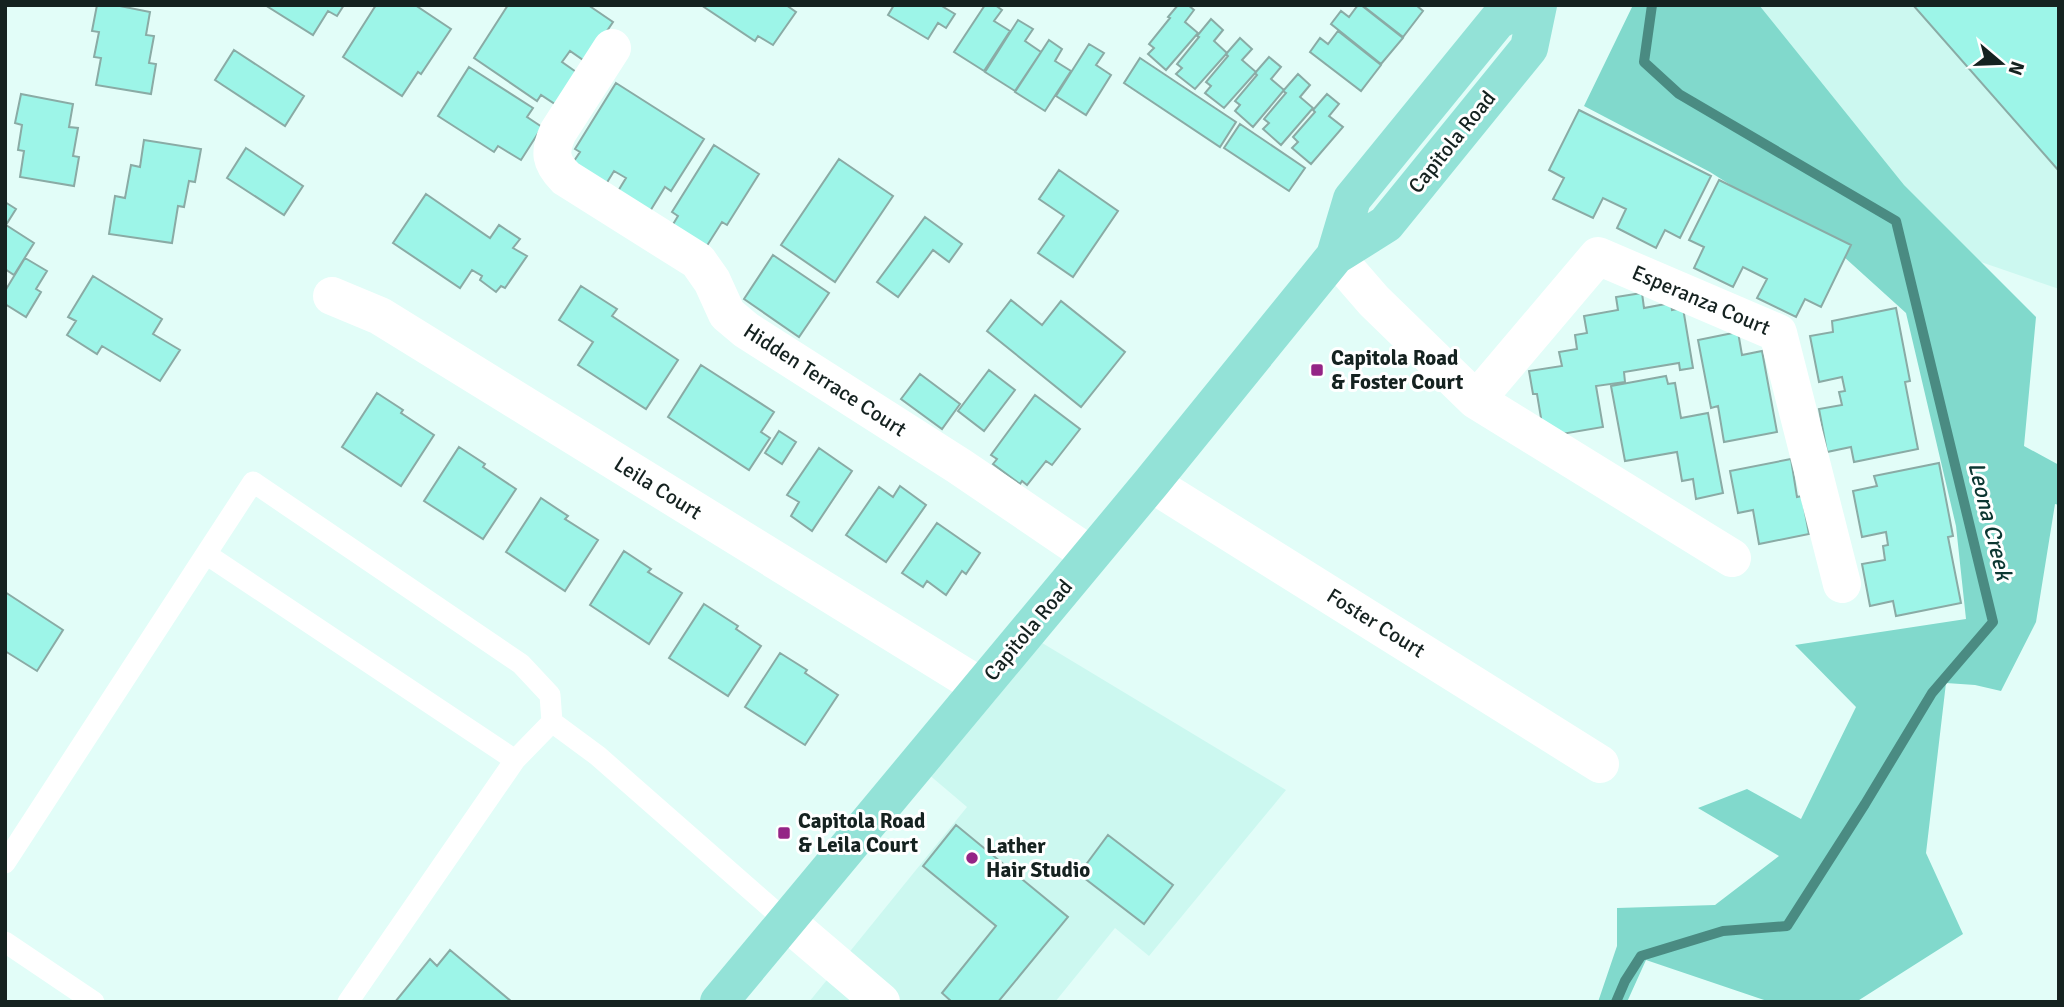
<svg xmlns="http://www.w3.org/2000/svg" width="2064" height="1007" font-family="Signika,sans-serif">
  <style>
    .built { fill: #ccf8f0 }
    .forest { fill: #81d9cc }
    .lines { fill: none; stroke-linecap: round; stroke-linejoin: round }
    .stream { stroke: #4a8b82; stroke-width: 10 }
    .building { fill: #9df5e8; stroke: #8aaba5; stroke-width: 2 }
    .service { stroke: #fff; stroke-width: 21 }
    .minor { stroke: #fff; stroke-width: 38 }
    .primary { stroke: #93e2d7; stroke-width: 38 }
    .poi-dot { fill: #942586; stroke: #fff; stroke-width: 2.5 }
    .labels { text-anchor: middle; dominant-baseline: central; stroke-width: 6; stroke-linejoin: round; paint-order: stroke }
    .street-label { font-size: 21px; fill: #152220; stroke: #fff }
    .poi-label { font-size: 21px; font-weight: bold; fill: #152220; stroke: #fff; text-anchor: start }
    .water-label { font-size: 23px; font-style: italic; fill: #0b3631; stroke: #fff }
  </style>
  <rect width="100%" height="100%" fill="#e2fdf8"/>
  <path class="built" d="M1658 5H2059V289L1978 261Z
    M1024 632 1286 790 1149 956 1115 928 1055 1002H809L967 807 914 762Z"/>
  <path class="forest" d="M1633 5H1759L1904 185 2036 317 2024 446 2059 465V505L2055 504 2036 622 2001 691 1975 685 1946 683 1926 853 1963 934 1856 1002H1770L1646 960 1627 1002H1598L1617 946V908L1715 905 1779 856 1698 808 1747 789 1801 819 1856 707 1795 645 1966 619 1956 526 1906 313 1843 256 1710 172 1584 106Z"/>
  <g class="lines">
    <path class="stream" d="M1616 1002 1625 981 1641 956 1723 931 1787 926 1865 804 1932 693 1993 622 1896 221 1679 94 1644 62 1652 5"/>
  </g>
  <path class="building" d="M97 5H115L150 12 146 35 154 36 149 63 156 64 151 94 96 85 101 58 94 57 99 32 92 31Z
    M265 5H344L337 16 328 11 313 35Z
    M376 5H415L451 29 421 74 418 72 402 96 343 57Z
    M508 5H588L613 22 586 62 570 51 562 62 579 74 558 106 541 95 537 101 474 58Z
    M701 5H786L796 12 773 45 758 36 755 41Z
    M894 5H940L955 14 946 28 938 23 928 39 888 15Z
    M985 5H995L1002 10 994 21 1010 31 984 71 954 52Z
    M1178 5H1188L1194 10 1185 22 1198 33 1166 70 1148 54 1154 48 1149 44 1170 18 1168 17Z
    M1358 5H1361L1403 38 1381 64 1331 24 1341 11 1349 17Z
    M1362 5H1416L1423 11 1403 37Z
    M1913 5H2059V171Z
    M1211 19 1223 30 1214 41 1227 53 1195 89 1176 74 1182 68 1177 64 1199 37 1197 36Z
    M1018 20 1033 29 1025 41 1041 52 1015 91 985 72Z
    M1338 31 1381 65 1361 91 1310 52 1320 38 1328 44Z
    M1240 38 1252 49 1242 60 1256 72 1224 108 1205 93 1211 86 1206 82 1228 56 1226 54Z
    M1049 40 1062 49 1055 61 1071 71 1045 111 1015 92Z
    M1089 44 1104 53 1096 65 1111 75 1086 115 1056 96Z
    M234 50 304 96 285 126 215 80Z
    M1269 57 1281 67 1271 79 1284 90 1253 127 1235 111 1240 105 1235 101 1257 75 1255 73Z
    M1140 58 1236 122 1220 147 1124 83Z
    M469 67 533 108 527 117 542 127 521 160 498 146 494 152 438 116Z
    M1298 74 1310 85 1300 97 1313 108 1281 145 1263 129 1269 123 1264 119 1286 93 1283 91Z
    M616 83 704 139 671 191 665 187 647 216 615 196 626 178 614 171 603 189 570 167 580 152 575 149Z
    M21 94 73 104 69 127 78 128 73 156 79 157 74 186 20 177 24 151 18 150 22 125 15 123Z
    M1327 94 1339 104 1329 116 1343 127 1311 164 1292 148 1298 142 1293 137 1315 112 1313 110Z
    M1579 110 1711 176 1680 238 1665 230 1656 248 1617 228 1626 209 1603 198 1593 218 1553 199 1564 178 1549 170Z
    M1240 124 1305 168 1289 191 1224 148Z
    M144 140 201 149 195 182 189 181 184 207 178 206 172 243 109 234 115 196 125 198 131 165 140 167Z
    M714 145 759 174 727 225 722 222 703 252 669 231 678 216 672 212Z
    M246 148 303 186 284 215 227 178Z
    M839 159 893 196 835 282 781 245Z
    M1059 170 1118 211 1073 277 1038 253 1064 216 1039 199Z
    M1719 180 1851 245 1821 307 1805 299 1796 317 1757 298 1767 279 1743 267 1733 287 1694 268 1704 247 1689 240Z
    M426 194 490 238 499 225 520 239 513 248 527 256 505 288 501 286 496 292 480 280 482 276 472 270 460 288 393 243Z
    M5 202 16 209 6 225 34 243 14 275 5 269Z
    M925 217 962 244 949 262 933 250 898 297 877 282Z
    M773 255 829 293 799 337 744 299Z
    M25 258 47 271 36 289 41 292 26 317 5 304V291Z
    M93 276 162 319 153 334 180 350 160 381 102 346 97 354 67 335 76 321 68 317Z
    M581 286 617 309 612 316 678 360 646 409 578 365 593 342 559 320Z
    M1642 293 1644 308 1671 303 1672 310 1683 308 1693 368 1680 370 1679 363 1624 372 1625 382 1596 386 1603 427 1550 436 1543 430 1537 394H1533L1529 371 1562 366 1559 352 1577 349 1575 335 1587 333 1584 316 1618 310 1616 297Z
    M1011 300 1042 325 1061 301 1125 352 1081 407 987 331Z
    M1896 308 1910 381 1905 382 1918 449 1854 462 1851 447 1827 452 1819 409 1842 405 1839 392 1845 391 1842 377 1819 382 1810 336 1833 332 1832 321Z
    M1738 332 1742 355 1762 351 1777 432 1724 442 1718 406 1711 408 1698 340Z
    M701 365 774 412 761 432 770 438 749 470 668 417Z
    M989 370 1015 390 984 431 958 411Z
    M920 374 960 404 942 429 901 399Z
    M1666 376 1668 384 1675 383 1681 418 1708 413 1723 493 1696 499 1693 479 1682 481 1677 452 1625 461 1611 386Z
    M377 393 403 410 401 413 434 435 401 486 342 447Z
    M1035 395 1080 429 1052 465 1046 461 1027 485 1022 481 1020 484 993 464 997 459 991 455Z
    M779 431 796 442 782 464 765 453Z
    M459 447 485 464 483 467 516 489 483 539 424 501Z
    M819 448 852 471 812 531 791 516 799 502 787 495Z
    M1791 459 1797 497 1802 496 1809 534 1759 544 1753 510 1738 513 1730 471Z
    M1939 463 1953 536 1948 537 1961 603 1896 616 1893 601 1870 606 1862 564 1885 560 1883 546 1888 545 1886 532 1862 537 1853 491 1877 486 1874 476Z
    M900 486 926 505 886 562 846 535 879 487 893 497Z
    M541 498 568 516 565 519 598 540 565 591 506 552Z
    M937 523 980 553 966 574 962 571 946 595 927 581 923 587 902 573Z
    M624 551 651 569 648 572 682 593 649 644 590 605Z
    M5 592 63 630 37 671 5 651Z
    M704 604 738 626 736 629 761 646 728 696 669 658Z
    M780 653 807 670 805 673 838 695 805 745 745 707Z
    M956 825 1068 917 998 1002H952L942 993 996 926 923 866Z
    M1108 835 1173 885 1144 924 1079 874Z
    M450 950 512 1002H395L430 959 437 966Z"/>
  <g class="lines">
    <path class="service" d="M206 554 253 482 521 664 550 695 552 722
      M5 863 206 554 515 760
      M5 942 94 1002
      M348 1002 515 760 552 722 598 756 786 921"/>
    <path class="minor" d="M612 48 558 132C549 152 550 162 566 178L698 261 712 281 727 314 746 330 959 466 1090 555
      M1335 256 1374 301 1476 400 1732 558
      M332 296 380 316 981 687
      M1476 400 1598 256 1778 333 1842 584
      M1151 483 1600 764
      M786 921 881 1002"/>
    <path class="primary" d="M1335 256 1352 199 1497 21 1525 5
      M719 1002 1151 483 1335 256 1386 224 1529 48 1538 5"/>
  </g>
  <g class="poi-dot">
    <rect x="1310" y="363" width="14" height="14" rx="3.5"/>
    <rect x="777" y="826" width="14" height="14" rx="3.5"/>
    <circle cx="972" cy="858" r="7"/>
  </g>
  <g class="labels">
    <g class="street-label">
      <text transform="translate(1452 142) rotate(-51)">Capitola Road</text>
      <text transform="translate(1701 300) rotate(23)">Esperanza Court</text>
      <text transform="translate(825 380) rotate(33)">Hidden Terrace Court</text>
      <text transform="translate(658 488) rotate(32)">Leila Court</text>
      <text transform="translate(1376 623) rotate(32)">Foster Court</text>
      <text transform="translate(1028 630) rotate(-50)">Capitola Road</text>
    </g>
    <g class="poi-label">
      <text x="1331" y="358">Capitola Road<tspan x="1331" dy="24">&amp; Foster Court</tspan></text>
      <text x="798" y="821">Capitola Road<tspan x="798" dy="24">&amp; Leila Court</tspan></text>
      <text x="986" y="846">Lather<tspan x="986" dy="24">Hair Studio</tspan></text>
    </g>
    <g class="water-label">
      <text transform="translate(1990 521) rotate(76)">Leona Creek</text>
    </g>
  </g>
  <rect width="2064" height="1007" fill="none" stroke="#152220" stroke-width="14"/>
  <g transform="translate(2001 63) rotate(109)" stroke="#ffffff" stroke-width="5" paint-order="stroke">
  <path d="M0-5L12 26L0 18L-12 26Z" fill="#152220"/>
  <text y="-10" font-size="19" font-weight="bold" text-anchor="middle" fill="#152220">N</text>
  </g>
</svg>
